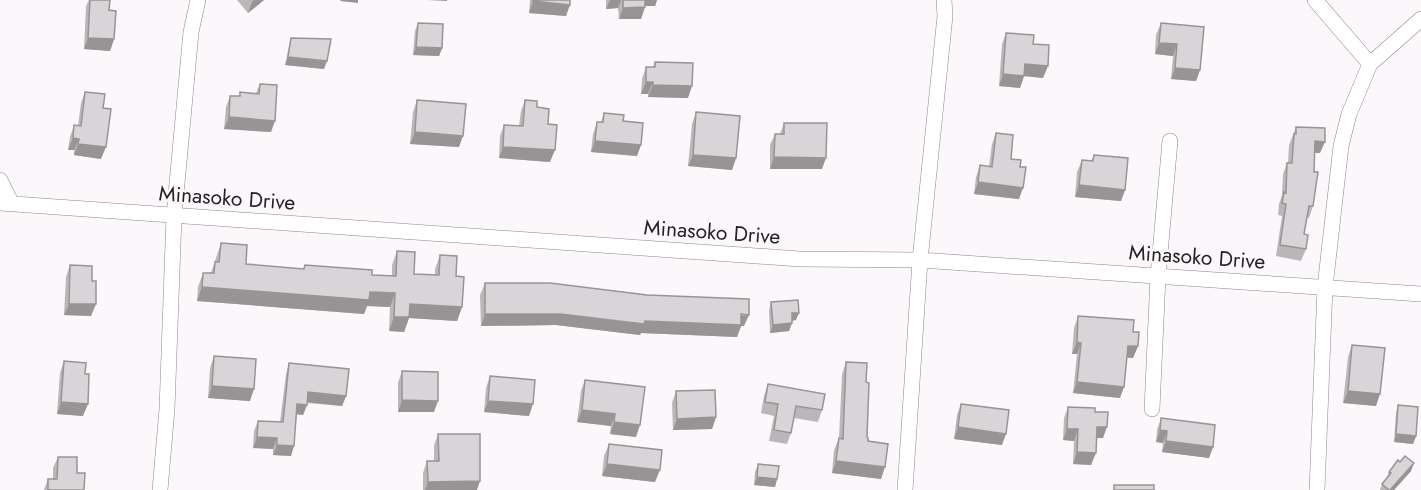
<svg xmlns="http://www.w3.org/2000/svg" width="1421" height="490" font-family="Jost,sans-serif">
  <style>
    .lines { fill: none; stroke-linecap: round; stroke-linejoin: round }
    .minor-casing { stroke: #8b878a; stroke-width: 16 }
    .minor { stroke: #fff; stroke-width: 15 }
    .wall { fill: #bbb6b9 }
    .shaded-wall { fill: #989496 }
    .building { fill: #d9d4d7; stroke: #989496; stroke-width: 1.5 }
    .labels { text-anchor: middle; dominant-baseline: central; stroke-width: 5; stroke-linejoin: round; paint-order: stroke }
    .street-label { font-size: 21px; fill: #242224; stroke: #fcf7fa }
  </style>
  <rect width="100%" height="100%" fill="#fcf7fa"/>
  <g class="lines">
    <g class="minor-casing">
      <path id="minor" d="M1315 0 1370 64
        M0 180 12 204
        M0 203 800 259 920 260 1421 294
        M1152 409 1158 276 1170 141
        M160 490 167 409 174 216 191 32 198 0
        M905 490 920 260 945 16 944 0
        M1317 490 1325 287 1341 146 1349 114 1370 64 1421 19"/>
    </g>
    <use href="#minor" class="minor"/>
  </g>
  <path class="wall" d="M89 0H110L109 10 114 39 110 51 84 49 86 6Z
    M237 0H264L248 13Z
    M530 0H570L566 16 529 13Z
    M606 0H657L655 6H645L641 19H619L618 8 606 9Z
    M418 23 442 48 439 56 413 55 415 31Z
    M1161 23 1200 70 1196 81 1171 79 1173 56 1155 54 1156 35Z
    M1006 33 1033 44 1043 78 1024 76 1020 88 999 86 1002 44Z
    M291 38 324 69 285 65 289 46Z
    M655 62 688 98 648 97V94H641L642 79 646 67H653Z
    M260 84 271 132 224 129 226 107 230 96H239L240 92 256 93Z
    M85 92 103 108 101 159 74 155V150H68L70 137 74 125 78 126 81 103Z
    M417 100 459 147 410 144 413 112Z
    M525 100 537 107 550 162 499 158 500 136 504 125 519 126 521 111Z
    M696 112 736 158 732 170 688 166 692 124Z
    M604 113 623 121 637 156 591 152 593 134 597 122H601Z
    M784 123 822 169H770V145L775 134H780Z
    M1296 127 1320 153H1315L1313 206 1309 218 1307 217 1304 234 1306 249 1301 261 1276 256 1282 216 1278 215 1279 204 1282 195 1283 174 1287 163H1288L1289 145Z
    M996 133 1011 159 1019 199 974 194 976 177 980 165 989 166 992 144Z
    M1094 155 1125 190 1121 201 1075 197 1077 172 1082 160 1091 161Z
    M221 243 246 264 303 269 305 265 372 275 392 276V265L397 251 414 274 435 275V269L440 255 456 276 462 307 457 321 409 318 404 332 389 331 390 307 367 306 364 314 197 301 198 287 203 273H211Z
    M70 265 91 316 64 315 66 277Z
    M485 283 744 326H741L737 337 641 333 640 335 556 325 481 326 480 295Z
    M771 302 796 320 792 321V323L789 331 770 333 769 310Z
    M1078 316 1133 332 1138 346 1133 358H1127L1120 398 1073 393 1077 354H1072L1074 328Z
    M1352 345 1376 406 1343 403 1348 357Z
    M214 356 250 401 208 398 210 368Z
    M64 361 83 416 57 414 60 373Z
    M846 362 866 382 867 437 881 479 832 473 834 450 839 438 842 374Z
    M289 363 346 396 342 406 307 403 303 415 297 414 291 456 273 455V449L253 448 254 431 258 421 280 422 286 374Z
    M402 371 434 412H398V383Z
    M490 376 529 416 484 412 486 388Z
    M585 380 636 437 610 434 611 426 577 422 581 391Z
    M768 384 822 410 818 422 794 418 791 433 787 444 769 441 774 416 761 413 764 396Z
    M676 391 716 417 712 429 673 430 672 403Z
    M961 404 1002 445 954 439 957 415Z
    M1398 405 1416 436 1413 444 1394 442 1396 413Z
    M1068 407 1095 412 1103 438H1096L1091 465 1073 464 1074 441 1063 440 1064 418Z
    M1161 418 1213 447 1209 458 1162 452 1163 443 1156 442 1157 430Z
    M438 434 477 490H423V473L427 461H434V446Z
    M609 444 655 482 602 476 604 456Z
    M58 457 77 473 84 490H44L48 479H53V468Z
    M1400 462 1411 471 1394 490H1380L1382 484 1386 479 1389 472Z
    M758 464 777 479 775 487 754 485 755 472Z"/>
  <path class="shaded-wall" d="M254 0H264L248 13 252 2Z
    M341 0H358V3L340 1Z
    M428 0H447V1Z
    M610 0H621L618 8 606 9Z
    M643 0H657L655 6H641Z
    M533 1 570 5 566 16 529 13Z
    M645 7 641 19H619L623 8Z
    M88 38 114 39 110 51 84 49Z
    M1159 43 1177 44 1173 56 1155 54Z
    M416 47 442 48 439 56 413 55Z
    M288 57 327 61 324 69 285 65Z
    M1025 64 1048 66 1043 78 1024 76 1020 88 999 86 1003 74Z
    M1175 68 1200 70 1196 81 1171 79Z
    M646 82H653L648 94H641Z
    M653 85 692 86 688 98 648 97Z
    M229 117 275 121 271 132 224 129Z
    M415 132 463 136 459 147 410 144Z
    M73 138 79 139 74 150H68Z
    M595 141 641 145 637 156 591 152Z
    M1315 141 1325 142 1320 153H1311Z
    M78 144 106 147 101 159 74 155Z
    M503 147 555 150 550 162 499 158Z
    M693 155 736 158 732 170 688 166Z
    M774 157 826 158 822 169H770Z
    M978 182 1023 188 1019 199 974 194Z
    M1079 185 1125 190 1121 201 1075 197Z
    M202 287 370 292 395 293 390 307 367 306 364 314 197 301Z
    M69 304H96L91 316 64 315Z
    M410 304 462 307 457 321 409 318 404 332 389 331 394 317Z
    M792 313H799L796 320 789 321Z
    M485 314H560L645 321 749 315 744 326H741L737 337 641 333 640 335 556 325 481 326Z
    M792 323 789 331 770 333 773 325Z
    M1077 342 1081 343 1077 354H1072Z
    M1128 346H1138L1133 358 1124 357Z
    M1077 382 1124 387 1120 398 1073 393Z
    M212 386 254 389 250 401 208 398Z
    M1348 391 1380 394 1376 406 1343 403Z
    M308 392 346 396 342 406 305 402Z
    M402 400 438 401 434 412H398Z
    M488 401 533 404 529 416 484 412Z
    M61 402 88 404 83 416 57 414Z
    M297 404 307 405 303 415 294 414Z
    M582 410 615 414 611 426 577 422Z
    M716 417 712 429 673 430 677 419Z
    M614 422 640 425 636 437 610 434Z
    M958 427 1006 434 1002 445 954 439Z
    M1097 427H1107L1103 438H1093Z
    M1067 429H1078L1074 441 1063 440Z
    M1160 430 1167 431 1163 443 1156 442Z
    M1396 434 1416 436 1413 444 1394 442Z
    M257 437 277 438 273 449 253 448Z
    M1166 441 1213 447 1209 458 1162 452Z
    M277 445 294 446 291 456 273 455Z
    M1077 452 1096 453 1091 465 1073 464Z
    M836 461 885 467 881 479 832 473Z
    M1414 463 1411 471 1394 490H1390Z
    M607 464 660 470 655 482 602 476Z
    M757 477 777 479 775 487 754 485Z
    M480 481 477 490H425L428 482Z"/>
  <path class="building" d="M90 0H110L109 10 116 11 114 39 88 38Z
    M533 0H570V5L533 1Z
    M623 0H645V7L623 8Z
    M418 23 443 24 442 48 416 47Z
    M1161 23 1204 27 1200 70 1175 68 1177 44 1159 43Z
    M1006 33 1034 35 1033 44 1049 45 1048 66 1025 64 1024 76 1003 74Z
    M291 38 331 39 327 61 288 57Z
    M655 62 693 63 692 86 653 85V82H646V67H655Z
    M260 84 277 85 275 121 229 117 230 96H240V92L259 94Z
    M85 92 105 94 103 108 111 109 106 147 78 144 79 139 73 138 74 125 81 126Z
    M417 100 466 104 463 136 415 132Z
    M525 100 537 101V107L549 109 548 124 557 125 555 150 503 147 504 125 523 126Z
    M696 112 740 116 736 158 693 155Z
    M604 113 624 115 623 121 643 123 641 145 595 141 597 122H603Z
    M784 123H827L826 158 774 157 775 134H784Z
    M1296 127 1325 128V142L1315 141 1314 172H1318L1313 206H1309L1304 234 1308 235 1306 249 1280 245 1286 204 1282 203 1284 192 1286 193 1287 163H1292L1294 134H1296Z
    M996 133 1013 135 1011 159 1021 160 1020 167H1026L1023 188 978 182 980 165 992 167Z
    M1094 155 1128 158 1125 190 1079 185 1082 160 1093 161Z
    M221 243 247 245 246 264 304 269 305 265 372 270V275L396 276 397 251 415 252 414 274 439 275 440 255 457 256 456 276 464 277 462 307 410 304 409 317H394L395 293 370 292 369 300 202 287 203 273H214L215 262H219Z
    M70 265 92 266V281H96V304H69Z
    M485 283H550L647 295 749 299V315L741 314V325L645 321 644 324 560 314H485Z
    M798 300 799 313H792V323L773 325 771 302Z
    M1078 316 1134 320 1133 332H1139L1138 346H1128L1124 387 1077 382 1081 343 1077 342Z
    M1352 345 1385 348 1380 394 1348 391Z
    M214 356 256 359 254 389 212 386Z
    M64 361 86 363 85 374H89L88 404 61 402Z
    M846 362 867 363 866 382 869 383 867 437 868 438V441L888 444 885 467 836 461 839 438 843 439Z
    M289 363 349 369 346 396 308 392 307 405 297 404 294 446 277 445V438L257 437 258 421 283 422Z
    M402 371 438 372V401L402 400Z
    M490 376 535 380 533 404 488 401Z
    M585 380 645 387 640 425 614 422 615 414 582 410Z
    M768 384 825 394 822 410 796 406 791 433 774 430 778 404 765 402Z
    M715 390 716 417 677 419 676 391Z
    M961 404 1009 410 1006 434 958 427Z
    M1398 405 1418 407 1416 436 1396 434Z
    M1068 407 1095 408V412H1108L1107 427H1097L1096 453 1077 452 1078 429H1067Z
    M1161 418 1215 425 1213 447 1166 441 1167 431 1160 430Z
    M438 434H480V481L428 482 427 461H439Z
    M609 444 662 450 660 470 607 464Z
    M1405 456 1414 463 1390 490H1389L1382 484 1391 473 1389 472 1398 460 1400 462Z
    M58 457H77V473H85L84 490H48V479H57Z
    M758 464 779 466 777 479 757 477Z
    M1114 485H1154V490H1114Z"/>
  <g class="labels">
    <g class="street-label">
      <text transform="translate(227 198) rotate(4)">Minasoko Drive</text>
      <text transform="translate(712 232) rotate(4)">Minasoko Drive</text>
      <text transform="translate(1197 257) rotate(4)">Minasoko Drive</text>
    </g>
  </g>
</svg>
